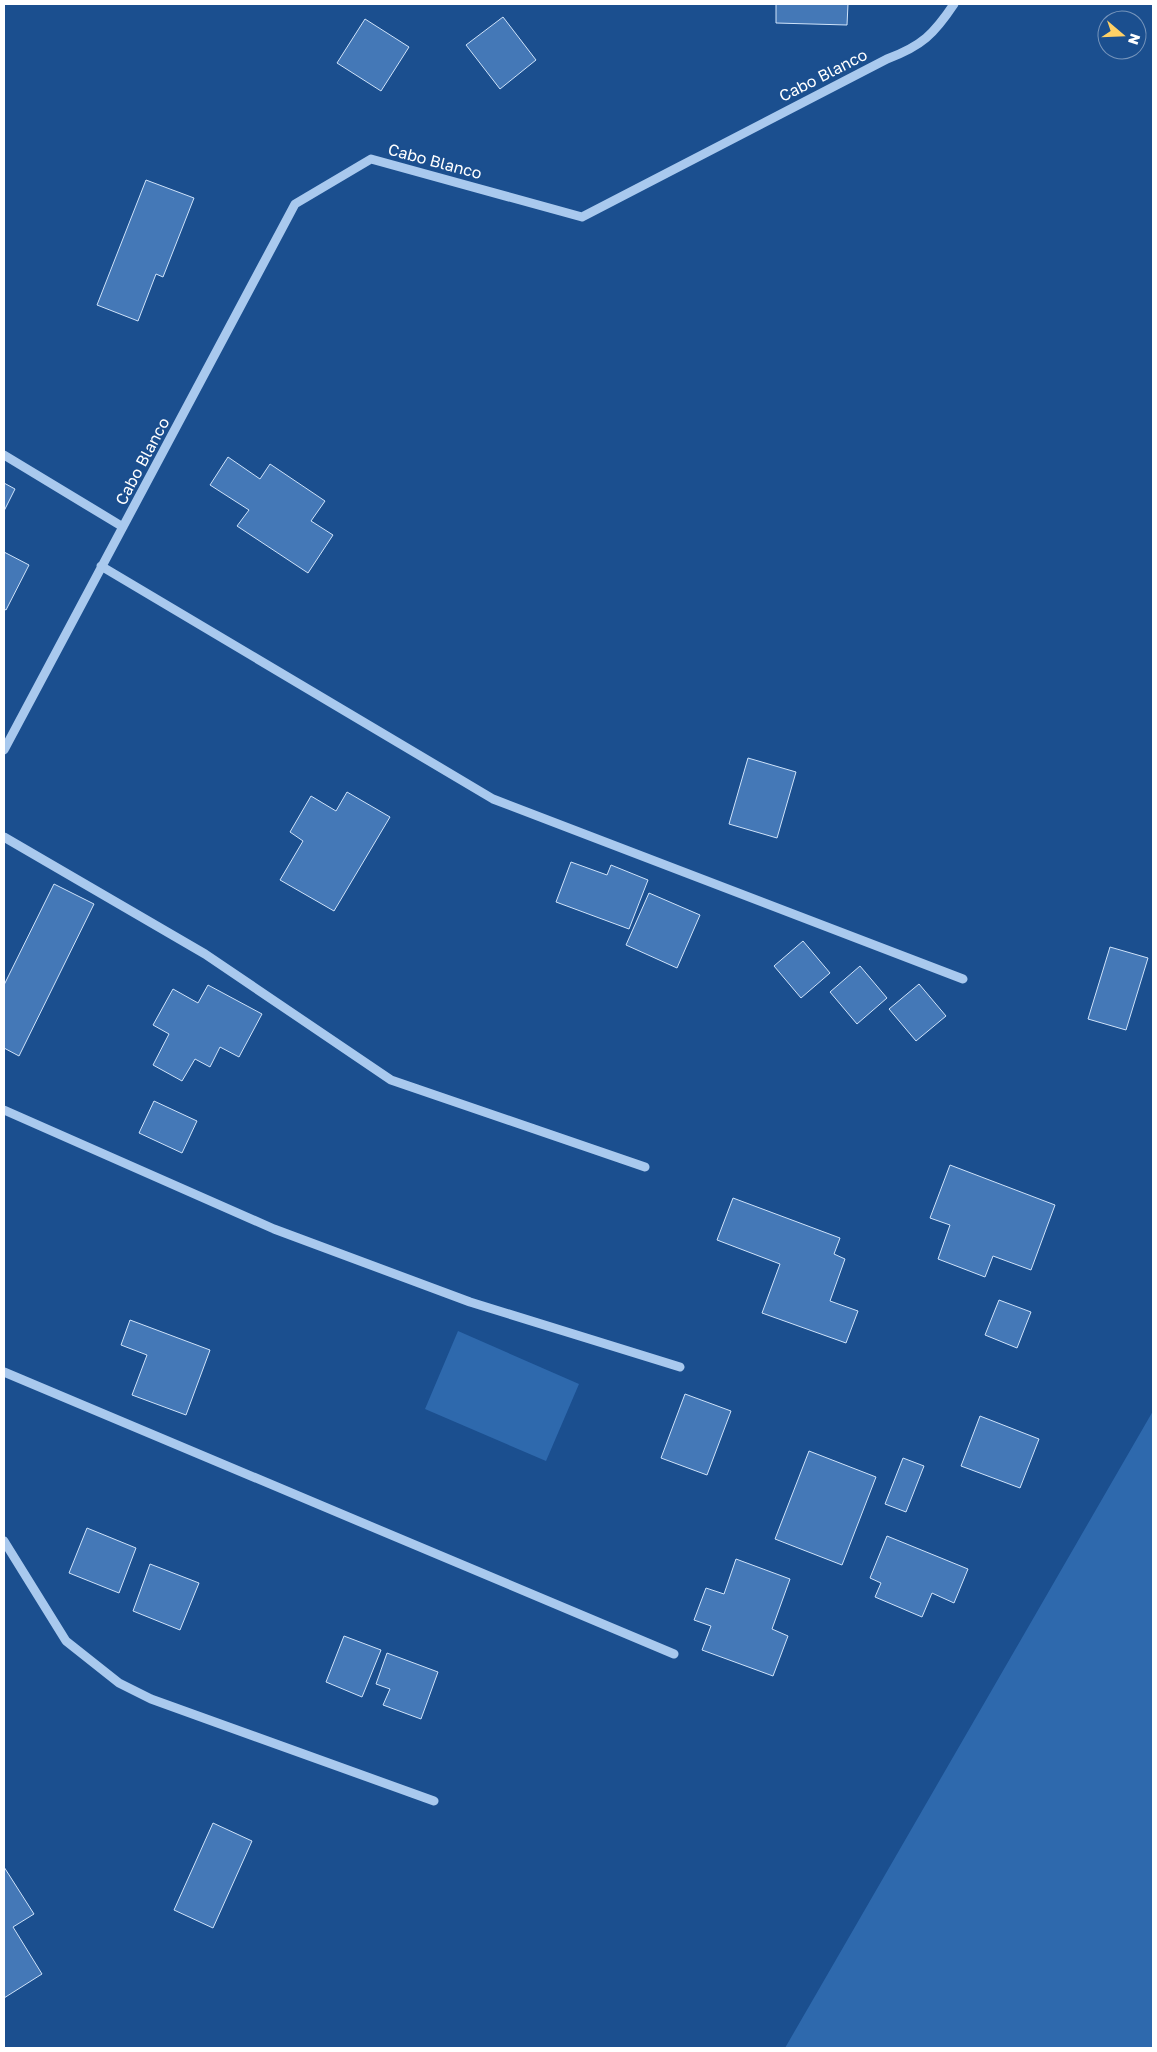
<svg xmlns="http://www.w3.org/2000/svg" width="1157" height="2052" font-family="'Golos Text',sans-serif">
  <style>
    .green { fill: #2e69ad }
    .building { fill: #4478b7; stroke: #cfe3fa }
    .lines { fill: none; stroke-linecap: round; stroke-linejoin: round }
    .minor { stroke: #a9c9ee; stroke-width: 9 }
    .labels { text-anchor: middle; dominant-baseline: central; stroke-width: 4; stroke-linejoin: round; paint-order: stroke }
    .street-label { font-size: 16px; fill: #fff; stroke: #1b4f8f }
  </style>
  <rect width="100%" height="100%" fill="#1b4f8f"/>
  <path class="green" d="M458 1331 579 1384 546 1461 425 1409Z
    M1153 1411V2048H785Z"/>
  <path class="building" d="M776 4H848L847 25 776 23Z
    M503 17 536 60 500 89 466 45Z
    M365 19 409 47 381 91 337 63Z
    M146 180 194 198 163 277 156 274 138 321 97 305Z
    M228 457 260 479 270 464 325 501 311 521 333 535 308 573 237 526 249 510 210 485Z
    M4 483 15 489 4 511Z
    M4 552 29 565 6 610 4 609Z
    M748 758 796 772 777 838 729 824Z
    M347 792 390 817 334 911 280 880 303 841 290 832 311 796 336 811Z
    M571 862 607 875 611 865 648 880 629 929 556 902Z
    M54 884 94 904 19 1056 4 1048V985Z
    M649 893 700 915 677 968 626 945Z
    M803 941 830 973 801 998 774 966Z
    M1110 947 1148 958 1126 1030 1088 1019Z
    M860 966 887 998 857 1024 830 992Z
    M919 984 946 1016 916 1041 889 1009Z
    M208 985 262 1014 239 1057 220 1047 210 1067 195 1059 182 1081 153 1065 169 1034 153 1025 173 989 198 1003Z
    M154 1101 197 1121 182 1153 139 1133Z
    M950 1165 1055 1205 1031 1270 993 1256 985 1277 938 1259 950 1225 930 1218Z
    M733 1198 840 1238 834 1254 845 1259 830 1301 858 1311 846 1343 762 1313 780 1264 717 1240Z
    M999 1300 1031 1312 1017 1348 985 1335Z
    M130 1320 210 1350 186 1415 132 1395 147 1355 121 1345Z
    M685 1394 731 1411 707 1475 661 1458Z
    M980 1416 1039 1439 1020 1488 961 1466Z
    M809 1451 876 1477 842 1565 775 1539Z
    M903 1458 924 1466 906 1512 885 1504Z
    M87 1528 136 1548 119 1593 69 1573Z
    M887 1536 968 1569 954 1603 932 1593 922 1617 875 1597 881 1583 870 1578Z
    M736 1559 790 1579 772 1629 788 1636 773 1676 702 1650 711 1626 694 1620 706 1588 724 1594Z
    M150 1564 199 1583 180 1630 133 1611Z
    M344 1636 381 1650 362 1697 326 1682Z
    M387 1653 438 1672 421 1719 383 1705 390 1689 376 1684Z
    M213 1823 252 1841 213 1928 174 1910Z
    M4 1867 34 1914 13 1927 42 1974 4 1998Z"/>
  <g class="lines">
    <path class="minor" d="M4 455 123 527
      M101 566 493 799 963 979
      M4 750 295 204 371 159 582 217 887 59C922 46 934 34 954 4
      M4 837 205 954 391 1080 645 1167
      M4 1110 274 1229 470 1302 680 1367
      M4 1372 674 1654
      M4 1541 66 1641 119 1683 151 1699 434 1801"/>
  </g>
  <g class="labels">
    <g class="street-label">
      <text transform="translate(823 75) rotate(-27)">Cabo Blanco</text>
      <text transform="translate(435 161) rotate(15)">Cabo Blanco</text>
      <text transform="translate(142 461) rotate(-62)">Cabo Blanco</text>
    </g>
  </g>
  <rect width="1157" height="2052" fill="none" stroke="#ffffff" stroke-width="10"/>
  <g transform="translate(1122 35) rotate(109)"><circle r="24" fill="#1b4f8f" stroke="#7695bc"/>
  <path d="M0-4L9 19L0 12L-9 19Z" fill="#ffd166"/>
  <text y="-8" font-size="14" font-weight="bold" text-anchor="middle" fill="#ffffff">N</text>
  </g>
</svg>
